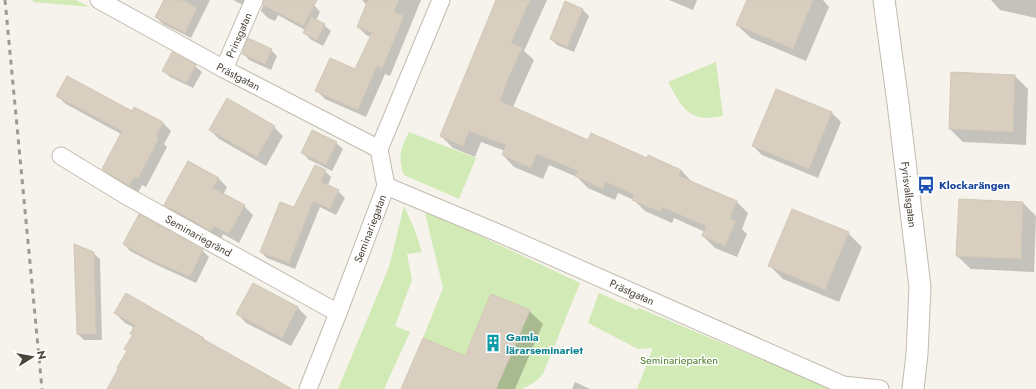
<svg xmlns="http://www.w3.org/2000/svg" width="1036" height="389" font-family="Jost,sans-serif">
  <style>
    .green { fill: #d2eab5 }
    .shadow { fill: #0003 }
    .building { fill: #d8cfc1; stroke: #d3c7b4 }
    .lines { fill: none; stroke-linecap: round; stroke-linejoin: round }
    .minor-casing { stroke: #c2bbae; stroke-width: 19 }
    .tertiary-casing { stroke: #c2bbae; stroke-width: 23 }
    .minor { stroke: #fff; stroke-width: 17 }
    .tertiary { stroke: #fff; stroke-width: 21 }
    .rail { stroke: #9a9a9a; stroke-width: 3; stroke-dasharray: 5 5; stroke-linecap: butt }
    .labels { text-anchor: middle; dominant-baseline: central; stroke-width: 3; stroke-linejoin: round; paint-order: stroke }
    .street-label { font-size: 11px; fill: #4b4439; stroke: #fff }
    .transit-label { font-size: 11px; font-weight: bold; fill: #164399; stroke: #fff; text-anchor: start }
    .culture-label { font-size: 11px; font-weight: bold; fill: #0d838f; stroke: #fff; text-anchor: start }
    .park-label { font-size: 11px; fill: #4a7f2a; stroke: #fff }
  </style>
  <rect width="100%" height="100%" fill="#f6f3ec"/>
  <path class="green" d="M33 0H76L90 7 33 2Z
    M716 62 723 116C689 123 683 109 668 82Z
    M409 132 476 158 459 199 404 175C397 157 401 148 409 132Z
    M404 206 414 228 422 252 407 254 412 280 395 326 410 332 384 389H338L389 267Z
    M425 213 440 217 580 283 543 374 535 382 522 389H496L530 311 491 294 459 369 444 347 423 338 443 288Z
    M599 293 637 310 639 308 832 389H637L653 348 638 349 588 323Z"/>
  <path class="shadow" d="M165 0H210L191 38 163 24 156 17Z
    M233 0H253L249 8Z
    M265 0H303L314 5 320 12 316 20 324 25 331 31 323 46 310 39 304 32 305 30 278 15 275 21 268 18 261 11Z
    M362 0H421L390 76 385 74 366 117 325 99 317 91 355 70 371 37 366 35 358 27 367 5Z
    M497 0H547L524 51 534 60 521 89 513 107 589 141 648 159 681 170 692 182 737 202 748 213 742 229 747 234 737 257 715 248 703 236 705 232 674 218 672 223 645 211 634 200 618 193 615 200 588 188 577 177 549 165 543 179 514 167 503 155 505 151 481 142 475 157 453 148 441 136Z
    M669 0H697L693 10Z
    M748 0H823L829 7 806 61 751 38 737 25Z
    M991 0H1036V18L1000 10Z
    M583 10 589 16 574 52 557 45 551 39Z
    M271 50 277 56 271 70 249 60 243 53Z
    M195 66 202 72 193 88 170 77 164 71Z
    M1015 76 1028 89 1026 145 963 142 950 129Z
    M776 90 832 113 841 122 818 178 762 155 753 146Z
    M57 96 162 122 171 131 164 144 167 147 146 187 142 185 138 193 111 177 103 169 121 134 66 104Z
    M274 127 283 136 266 166 219 139 210 130Z
    M336 143 343 149 332 171 308 159 302 152Z
    M325 171 331 177 328 186 338 191 345 198 336 215 320 207 295 269 267 258 261 252Z
    M218 178 227 187 223 195 244 206 253 215 239 243 223 234 221 240 174 214 165 205Z
    M960 200 1023 203 1036 216 1034 272 971 269 957 256Z
    M848 233 862 247 839 302 783 279 770 266Z
    M124 244 202 250 209 257 196 283 155 264 130 251Z
    M93 253 100 259 102 340H84L78 334Z
    M253 284 298 308 307 317 291 346 246 323 237 313Z
    M126 294 203 339 206 342 284 389H113L128 352 125 349 133 335 132 333 135 328 125 323 115 313Z
    M529 311 543 324 515 389H402L465 357Z
    M575 382 590 389H572Z"/>
  <path class="building" d="M164 0H182L197 8 185 33 155 17Z
    M264 0H317L303 26 263 5Z
    M368 0H399L394 12 404 16 382 69 377 66 358 110 315 91 330 58 355 69 372 33 357 27Z
    M496 0H530L511 43 522 48 509 77 500 101 588 140 591 133 647 158 648 155 681 170 679 176 737 201 730 218 736 221 725 246 702 236 706 226 662 207 660 212 632 200 634 195 606 182 603 189 575 176 578 171 537 154 531 168 502 155 506 145 469 131 463 146 440 136Z
    M747 0H813L793 49 736 25Z
    M565 1 583 9 567 47 550 39Z
    M311 17 325 24 317 40 303 33Z
    M248 38 272 49 265 64 242 54Z
    M172 52 196 65 186 83 162 71Z
    M951 72 1015 75 1013 132 949 129Z
    M67 76 132 111 134 107 163 122 156 136 159 138 138 179 134 177 129 186 102 169 122 131 56 96Z
    M776 89 832 112 809 169 752 146Z
    M227 98 275 126 257 157 209 130Z
    M312 130 337 142 326 165 301 153Z
    M188 161 219 178 213 188 245 205 229 234 214 226 211 231 164 205Z
    M315 165 326 170 321 182 339 190 330 209 313 201 289 263 260 252 280 202 294 207Z
    M959 199 1023 202 1021 259 956 256Z
    M792 209 849 232 825 290 768 266Z
    M139 214 203 250 190 277 147 258 123 244Z
    M74 244 94 252 96 334H77Z
    M253 283 298 307 282 338 236 314Z
    M126 293 204 338 203 339 237 358 292 389H107L118 369 117 368 127 351 124 349 133 334H130L135 325 114 313Z
    M491 294 530 310 496 389H401L423 338 465 356Z"/>
  <g class="lines">
    <g class="minor-casing">
      <g id="minor">
        <path id="s1" d="M99 0 224 69 379 149"/>
        <path id="s2" d="M224 69 254 0"/>
        <path id="s3" d="M61 156 125 195 338 313"/>
        <path id="s4" d="M386 186 496 232 843 385 880 389"/>
        <path id="s5" d="M308 389 338 313 386 186 379 149 441 0"/>
      </g>
    </g>
    <g class="tertiary-casing">
      <g id="tertiary">
        <path id="s6" d="M884 0 898 103 920 287 917 354 913 389"/>
      </g>
    </g>
    <use href="#minor" class="minor"/>
    <use href="#tertiary" class="tertiary"/>
    <path class="rail" d="M5 0 42 389"/>
  </g>
  <defs>
    <g id="bus-bare" transform="scale(1.38)"><path d="M-5-6H5V4H4V6H2V4H-2V6H-4V4H-5ZM-3.5-4V0h7V-4ZM-3.5 1.2v1.5H-2V1.2ZM2 1.2v1.5H3.5V1.2Z" fill="#1a4fb4" stroke="#fff" stroke-width="2.5" paint-order="stroke"/></g>
    <g id="building-bare" transform="scale(1.38)"><path d="M-4-6H4V6H1V3H-1V6H-4ZM-2.5-4.3h1.7v1.8h-1.7ZM.8-4.3h1.7v1.8H.8ZM-2.5-1h1.7V.8h-1.7ZM.8-1h1.7V.8H.8Z" fill="#0f9aa8" stroke="#fff" stroke-width="2.5" paint-order="stroke"/></g>
  </defs>
  <g fill-rule="evenodd">
    <use href="#bus-bare" x="926" y="185"/>
    <use href="#building-bare" x="493" y="343"/>
  </g>
  <g class="labels">
    <g class="street-label">
      <text stroke="none"><textPath href="#s2" startOffset="37">Prinsgatan</textPath></text>
      <text stroke="none"><textPath href="#s1" startOffset="159">Prästgatan</textPath></text>
      <text stroke="none"><textPath href="#s6" startOffset="196">Fyrisvallsgatan</textPath></text>
      <text stroke="none"><textPath href="#s5" startOffset="172">Seminariegatan</textPath></text>
      <text stroke="none"><textPath href="#s3" startOffset="159">Seminariegränd</textPath></text>
      <text stroke="none"><textPath href="#s4" startOffset="268">Prästgatan</textPath></text>
    </g>
    <g class="transit-label">
      <text x="939" y="185">Klockarängen</text>
    </g>
    <g class="culture-label">
      <text x="506" y="337">Gamla<tspan x="506" dy="13">lärarseminariet</tspan></text>
    </g>
    <g class="park-label">
      <text x="679" y="360">Seminarieparken</text>
    </g>
  </g>
  <g transform="translate(32 357) rotate(79)" stroke="#ffffff" stroke-width="3" paint-order="stroke">
  <path d="M0-3L7 15L0 10L-7 15Z" fill="#4b4439"/>
  <text y="-6" font-size="11" font-weight="bold" text-anchor="middle" fill="#4b4439">N</text>
  </g>
</svg>
